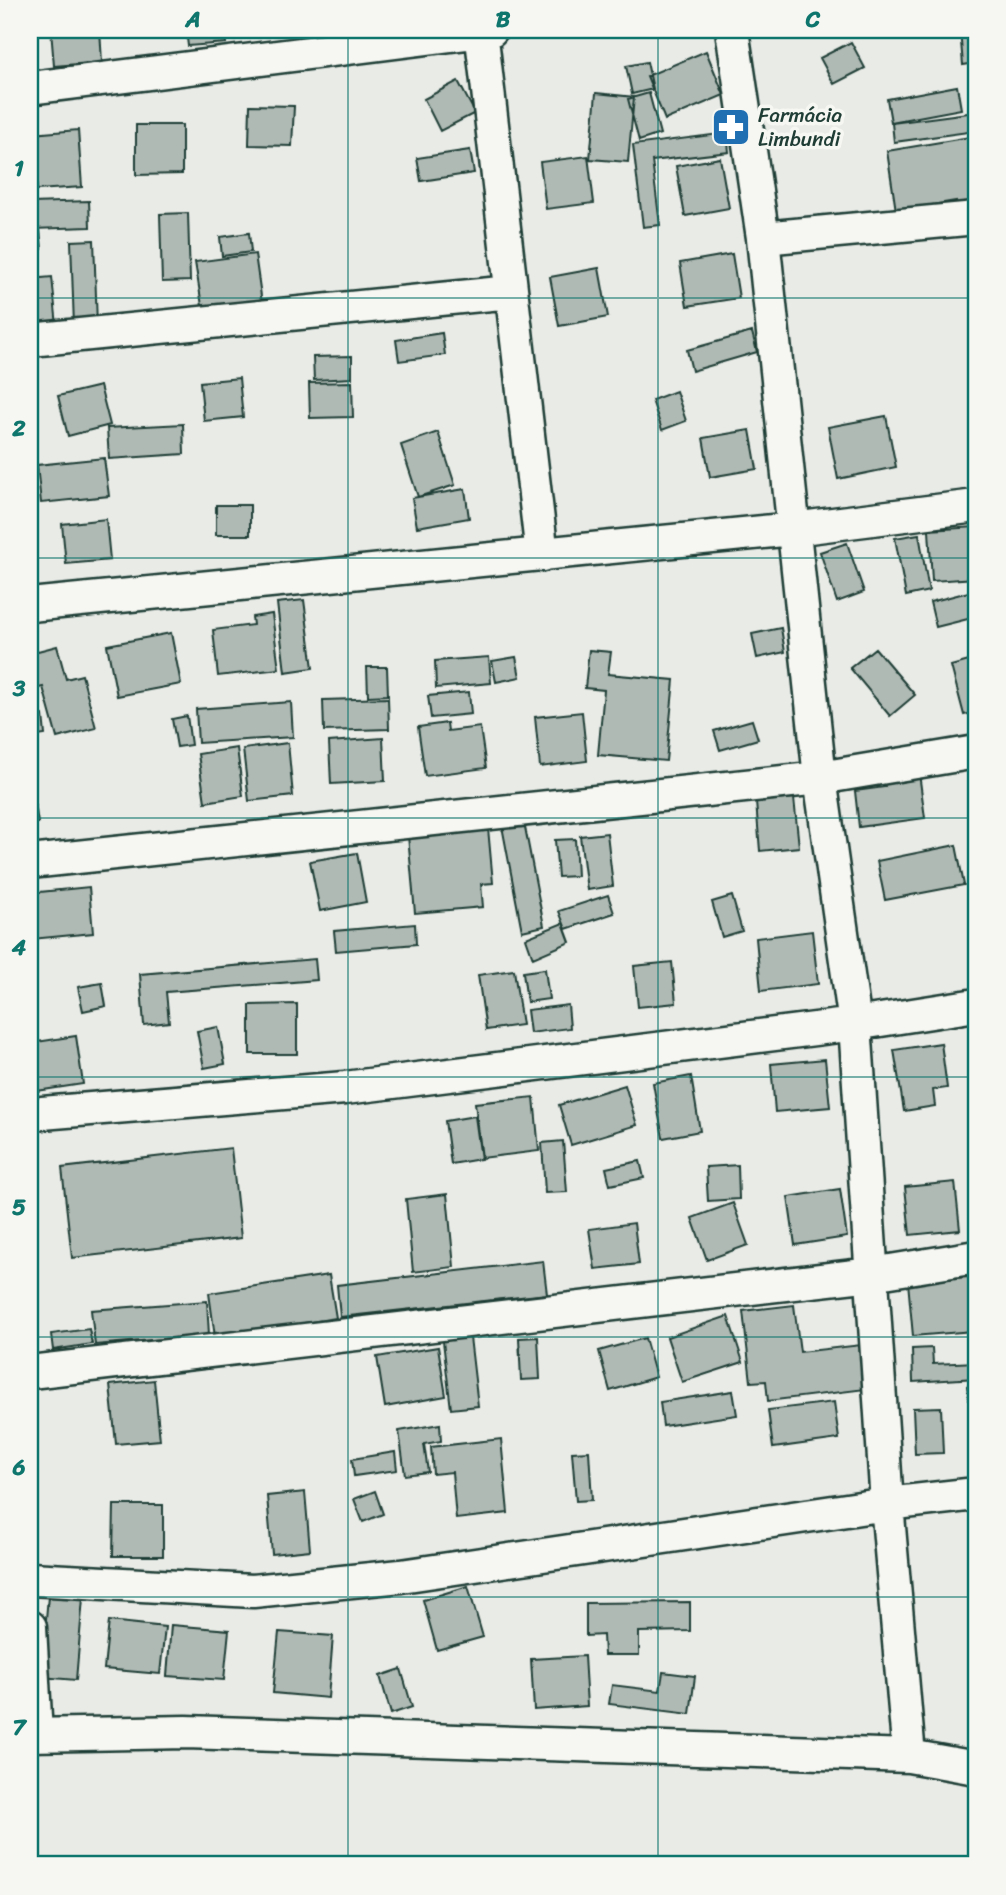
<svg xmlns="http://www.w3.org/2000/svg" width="1006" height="1895" font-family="Sriracha,sans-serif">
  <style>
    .building { fill: #b0bab5; stroke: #1f3d34; stroke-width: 2 }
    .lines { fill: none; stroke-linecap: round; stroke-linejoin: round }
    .street-casing { stroke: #1f3d34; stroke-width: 37 }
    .street { stroke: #f6f6f2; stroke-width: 32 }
    .grid { fill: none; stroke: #0f766e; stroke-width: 2; stroke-opacity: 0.55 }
    .labels { text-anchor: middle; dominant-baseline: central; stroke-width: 7; stroke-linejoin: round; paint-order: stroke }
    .poi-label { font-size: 21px; fill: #1f3d34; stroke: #f6f6f2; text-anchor: start }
    .neatline { fill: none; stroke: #0f766e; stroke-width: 2.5 }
    .grid-label { font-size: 23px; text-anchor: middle; font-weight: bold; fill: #0f766e }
  </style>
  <rect width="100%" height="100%" fill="#e9ebe7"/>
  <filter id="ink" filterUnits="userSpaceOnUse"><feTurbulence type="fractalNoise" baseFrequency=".0143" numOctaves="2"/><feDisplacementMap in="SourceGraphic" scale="14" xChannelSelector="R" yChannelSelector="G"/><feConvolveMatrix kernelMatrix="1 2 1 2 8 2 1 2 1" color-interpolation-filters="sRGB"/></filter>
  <g filter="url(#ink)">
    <path class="building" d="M51 30H100L102 62 54 66Z
      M186 30H225L226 43 188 46Z
      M960 30H976V63L963 65Z
      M851 42 865 68 834 84 820 58Z
      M706 51 724 95 665 120 647 76Z
      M647 62 653 89 632 94 626 66Z
      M458 81 475 113 440 131 424 99Z
      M957 86 961 109 891 122 887 99Z
      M596 93 634 97 628 162 590 159Z
      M649 93 660 134 639 141 628 99Z
      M250 105 294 106 292 146 249 145Z
      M976 112V131L894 142 892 123Z
      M136 125H182V174L136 175Z
      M78 130 82 187 37 190 32 134Z
      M727 133 729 152 652 161 660 225 643 227 633 145Z
      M976 136V207L957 210 956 201 896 211 887 151Z
      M470 150 474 173 421 181 417 158Z
      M588 156 594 203 546 209 540 162Z
      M720 158 729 208 685 216 676 166Z
      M89 201 90 227 32 229V203Z
      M188 213 190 281 162 282 160 214Z
      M40 230 42 249 30 251V231Z
      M249 233 251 252 222 256 220 237Z
      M94 240 97 325 74 326 71 241Z
      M255 254 262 303 203 312 195 262Z
      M732 254 739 298 687 306 680 263Z
      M599 268 608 317 559 326 550 277Z
      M52 277 57 326 30 328V279Z
      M752 332 757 352 692 371 687 350Z
      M442 333 445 355 399 361 396 340Z
      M352 356V378L314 380 313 357Z
      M239 378 243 417 204 421 200 382Z
      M352 382 353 417 310 418 309 383Z
      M100 386 110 425 68 436 58 396Z
      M676 391 686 421 662 430 652 400Z
      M886 416 896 467 838 479 828 427Z
      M183 424 184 454 109 459 107 428Z
      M750 430 757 469 710 477 703 438Z
      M438 432 455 485 418 497 401 445Z
      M104 458 109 496 41 503 37 465Z
      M465 489 469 518 417 527 412 498Z
      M216 505H250V535H216Z
      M106 519 110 560 66 564 62 524Z
      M976 527V578L932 581 929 530Z
      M919 534 929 591 906 596 895 538Z
      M847 543 864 592 837 602 820 552Z
      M976 590V617L936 627 930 602Z
      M304 600 313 668 285 672 277 603Z
      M272 614 279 669 218 676 213 630 253 625 252 617Z
      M781 628 785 652 757 658 752 634Z
      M171 633 181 684 117 696 107 645Z
      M57 646 66 679 82 675 96 728 57 738 43 687 30 690V653Z
      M875 648 915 695 890 716 850 668Z
      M589 650 611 652 608 674 674 680 666 761 598 755 604 690 585 688Z
      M489 657 491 683 436 688 435 661Z
      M516 657 520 677 496 682 492 661Z
      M976 659V712L964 715 951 666Z
      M367 667H387L388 695 368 696Z
      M469 692 471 714 431 718 428 696Z
      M388 698 389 729 324 731 323 700Z
      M291 702 293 737 198 743 196 709Z
      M582 712 587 761 540 767 535 717Z
      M43 715 45 735 30 737V716Z
      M187 716 191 745 177 747 172 719Z
      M752 720 758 739 720 750 714 731Z
      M447 723 448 731 480 727 486 768 425 776 418 727Z
      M383 738 385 781 331 784 329 742Z
      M288 743 293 796 249 801 243 749Z
      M237 748 243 796 205 802 198 754Z
      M30 771 38 823 30 824Z
      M919 773 925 818 859 827 855 791 885 787 883 779Z
      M794 798 799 847 760 851 756 802Z
      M524 822 544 926 522 931 502 826Z
      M488 828 493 883 481 884 483 907 415 913 408 836Z
      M607 833 613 886 587 890 580 836Z
      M575 839 577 876 558 877 555 840Z
      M956 845 964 885 885 900 877 861Z
      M357 853 366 902 320 911 310 861Z
      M89 887 93 933 32 939 30 893Z
      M608 895 614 913 566 929 559 911Z
      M732 896 742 931 722 937 712 902Z
      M563 923 570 942 533 958 526 938Z
      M415 924 416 944 336 951 334 931Z
      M812 931 818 984 761 991 756 938Z
      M315 959 317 980 166 992 169 1022 144 1025 140 974Z
      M672 962 676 1003 638 1007 634 966Z
      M545 969 549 999 527 1002 523 972Z
      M514 970 522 1025 486 1030 478 975Z
      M102 983 106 1006 83 1011 78 987Z
      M297 1004V1054H250V1005Z
      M568 1005 570 1028 530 1033 527 1010Z
      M218 1027 225 1064 204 1068 197 1031Z
      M76 1036 83 1084 30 1092V1043Z
      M941 1043 947 1088 933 1090 935 1106 904 1111 894 1050Z
      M825 1059 830 1107 775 1112 771 1064Z
      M691 1076 700 1131 663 1138 653 1083Z
      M625 1085 637 1125 571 1145 559 1105Z
      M534 1097 539 1151 482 1158 475 1103Z
      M475 1116 481 1159 451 1164 445 1121Z
      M563 1141 567 1192 545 1193 542 1143Z
      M231 1148 241 1238 72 1258 62 1168Z
      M640 1161 644 1178 610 1185 606 1168Z
      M738 1165 739 1199 708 1201 706 1167Z
      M955 1182 960 1230 910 1235 905 1187Z
      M840 1189 847 1237 795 1245 788 1197Z
      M447 1194 454 1267 413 1272 406 1199Z
      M733 1203 748 1245 707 1260 692 1218Z
      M634 1223 639 1264 595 1269 589 1229Z
      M543 1261 547 1294 340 1317 337 1285Z
      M329 1275 336 1318 215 1337 209 1293Z
      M969 1277 973 1331 913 1336 908 1282Z
      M207 1301 209 1335 95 1345 91 1310Z
      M794 1305 800 1352 861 1345 866 1389 768 1401 766 1381 751 1382 743 1311Z
      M728 1316 743 1362 682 1382 667 1337Z
      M89 1329 92 1344 53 1350 51 1334Z
      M470 1337 478 1406 451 1409 443 1341Z
      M538 1337 540 1379 521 1380 519 1338Z
      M645 1338 656 1377 610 1391 599 1351Z
      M438 1347 446 1396 385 1407 377 1357Z
      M932 1348 933 1364 976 1362V1378L913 1382 912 1349Z
      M154 1380 160 1440 116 1444 110 1385Z
      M976 1384V1419L972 1420 967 1386Z
      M733 1391 737 1415 663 1426 660 1402Z
      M834 1402 839 1439 773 1448 768 1410Z
      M941 1407 943 1453 915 1454 913 1408Z
      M440 1424 441 1441 424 1444 428 1472 405 1475 399 1431Z
      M501 1439 508 1513 456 1519 452 1472 433 1474 431 1447Z
      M589 1451 592 1500 576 1501 572 1452Z
      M395 1452 397 1470 354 1476 352 1459Z
      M375 1491 383 1514 363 1522 354 1499Z
      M305 1492 310 1550 272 1554 267 1496Z
      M114 1505H163V1556H113Z
      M468 1586 483 1637 437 1650 423 1600Z
      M48 1596 83 1598 76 1680 41 1677Z
      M690 1602V1631L639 1632V1655H604L603 1635 586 1636V1603Z
      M109 1621 165 1627 160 1674 104 1669Z
      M171 1625 229 1630 224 1680 167 1676Z
      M279 1632 333 1636 328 1698 273 1693Z
      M584 1656 587 1706 534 1710 531 1659Z
      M401 1669 412 1707 391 1714 380 1676Z
      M663 1672 695 1676 690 1714 609 1704 612 1685 660 1691Z"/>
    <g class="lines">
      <g class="street-casing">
        <path id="street" d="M481 30 542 555
          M732 30 763 238 820 778 855 1024 887 1504 909 1756
          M30 88 491 30
          M763 238 976 218
          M30 340 511 292
          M30 605 793 529 976 506
          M30 862 820 778 976 752
          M30 1114 345 1088 855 1024 976 1005
          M30 1372 872 1274 976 1257
          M30 1579 253 1591 401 1576 887 1504 976 1494
          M30 1627 36 1735
          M30 1735 186 1732 909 1756 976 1768"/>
      </g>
      <use href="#street" class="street"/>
    </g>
  </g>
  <path class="grid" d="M348 30V1865M658 30V1865M30 298H976M30 558H976M30 818H976M30 1077H976M30 1337H976M30 1597H976"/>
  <defs>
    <g id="pharmacy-square" transform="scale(2.0125)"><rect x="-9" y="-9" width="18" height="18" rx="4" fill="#1f6fb2" stroke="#f6f6f2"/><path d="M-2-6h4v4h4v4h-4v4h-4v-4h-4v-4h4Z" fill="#fff"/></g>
  </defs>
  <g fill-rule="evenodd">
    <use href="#pharmacy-square" x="731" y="127"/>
  </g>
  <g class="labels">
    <g class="poi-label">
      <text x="758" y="115">Farmácia<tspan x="758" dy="24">Limbundi</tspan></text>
    </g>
  </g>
  <rect width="1006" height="1895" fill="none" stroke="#f6f6f2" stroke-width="77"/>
  <rect x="38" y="38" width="930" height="1818" class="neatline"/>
  <g class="grid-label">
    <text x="193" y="27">A</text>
    <text x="503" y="27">B</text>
    <text x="813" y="27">C</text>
    <text x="19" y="176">1</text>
    <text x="19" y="436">2</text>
    <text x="19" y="696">3</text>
    <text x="19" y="955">4</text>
    <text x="19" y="1215">5</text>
    <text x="19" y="1475">6</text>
    <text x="19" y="1735">7</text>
  </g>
</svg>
